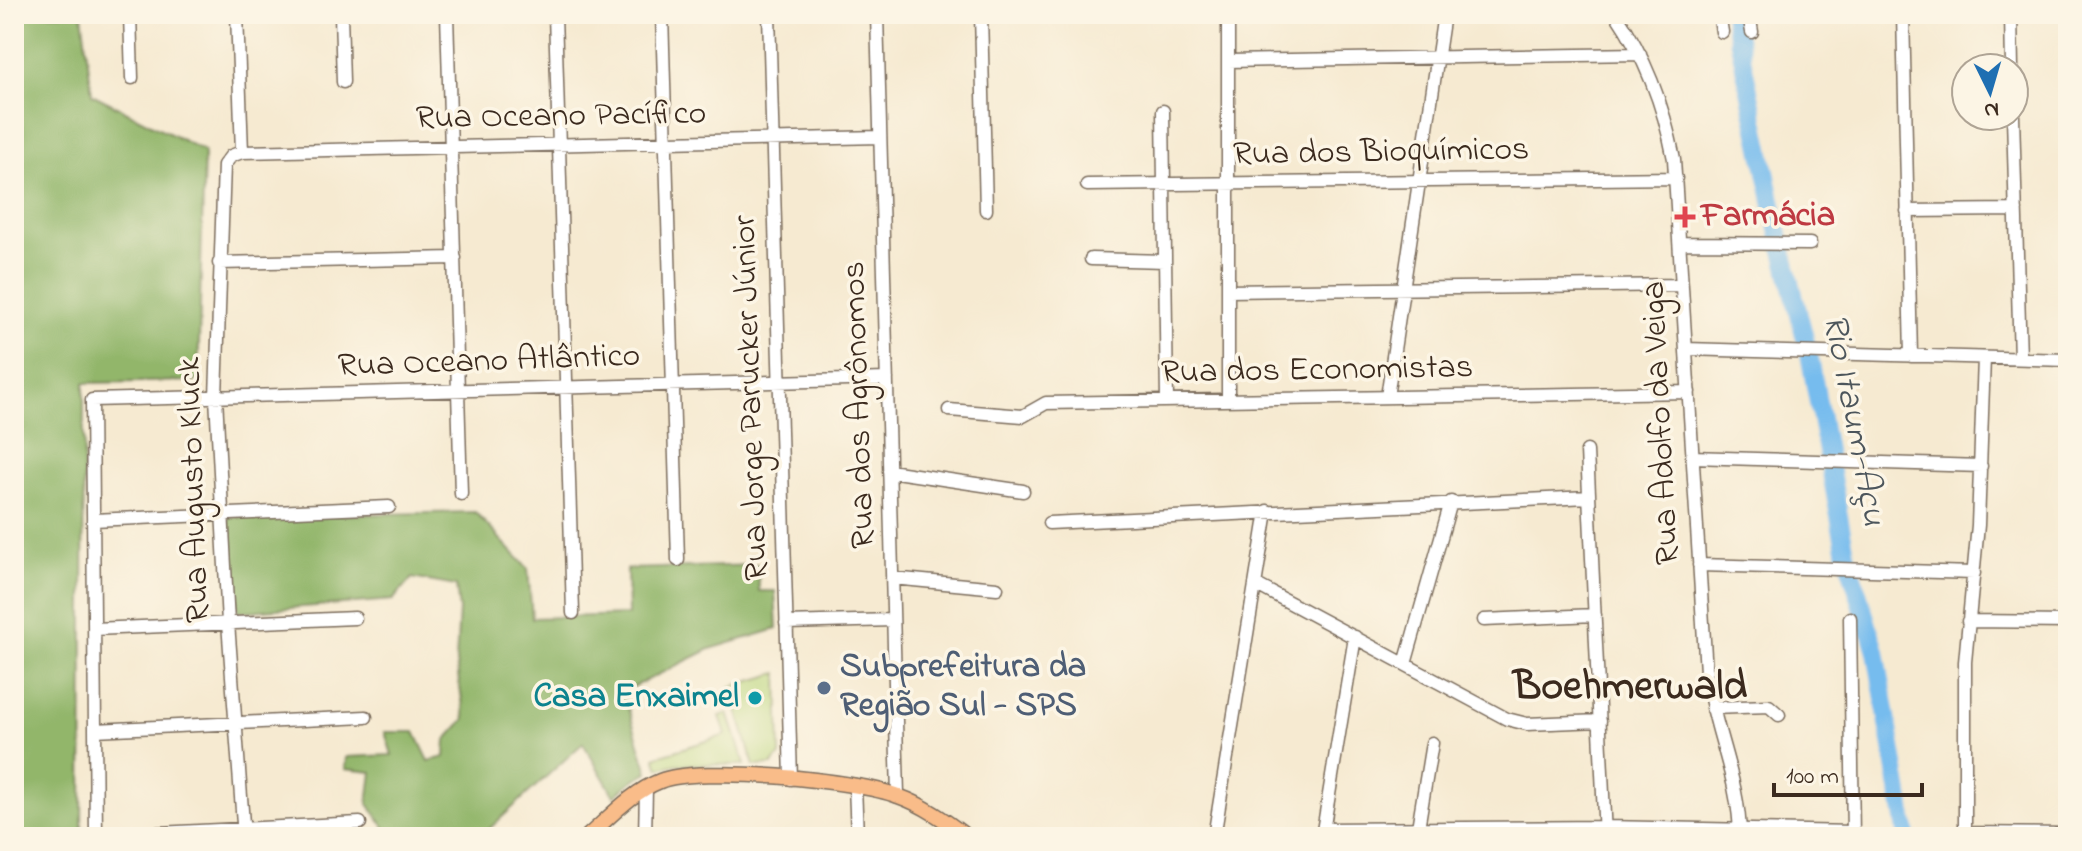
<svg xmlns="http://www.w3.org/2000/svg" width="2082" height="851" font-family="'Indie Flower',sans-serif">
  <style>
    .green { fill: #b9d57b; stroke: #7a804c; stroke-width: 2 }
    .forest { fill: #92b66b; stroke: #667044; stroke-width: 2 }
    .lines { fill: none; stroke-linecap: round; stroke-linejoin: round }
    .river { stroke: #76bcee; stroke-width: 18 }
    .minor-casing { stroke: #7c6d5d; stroke-width: 15 }
    .major-casing { stroke: #7c6d5d; stroke-width: 17 }
    .minor { stroke: #fff; stroke-width: 12 }
    .major { stroke: #f9bc89; stroke-width: 14 }
    .health-dot { fill: #e0444e; stroke: #fcf5e5; stroke-width: 3 }
    .service-dot { fill: #5c6f8a; stroke: #fcf5e5; stroke-width: 3 }
    .culture-dot { fill: #0f9aa8; stroke: #fcf5e5; stroke-width: 3 }
    .labels { text-anchor: middle; dominant-baseline: central; stroke-width: 7; stroke-linejoin: round; paint-order: stroke }
    .street-label { font-size: 34px; fill: #3b2a1e; stroke: #fcf5e5 }
    .health-label { font-size: 34px; font-weight: bold; fill: #be3a42; stroke: #fcf5e5; text-anchor: start }
    .service-label { font-size: 34px; font-weight: bold; fill: #4e5e75; stroke: #fcf5e5; text-anchor: start }
    .culture-label { font-size: 34px; font-weight: bold; fill: #0d838f; stroke: #fcf5e5; text-anchor: end }
    .water-label { font-size: 36px; font-style: italic; fill: #4d565c; stroke: #fcf5e5 }
    .district-label { font-size: 42px; font-weight: bold; fill: #3b2a1e; stroke: #fcf5e5 }
  </style>
  <rect width="100%" height="100%" fill="#fcf5e5"/>
  <filter id="ink" filterUnits="userSpaceOnUse"><feTurbulence type="fractalNoise" baseFrequency=".0125" numOctaves="2"/><feDisplacementMap in="SourceGraphic" scale="16" xChannelSelector="R" yChannelSelector="G"/><feConvolveMatrix kernelMatrix="1 2 1 2 8 2 1 2 1" color-interpolation-filters="sRGB"/></filter>
  <filter id="wash" filterUnits="userSpaceOnUse"><feTurbulence type="fractalNoise" baseFrequency=".006" numOctaves="4" result="noise"/><feDisplacementMap in="SourceGraphic" scale="32" xChannelSelector="R" yChannelSelector="G"/><feGaussianBlur stdDeviation="1.8" result="paint"/><feColorMatrix in="noise" values="0 0 0 0 0 0 0 0 0 0 0 0 0 0 0 0 0 1.4 0 .05"/><feComposite in="paint" operator="in"/></filter>
  <g filter="url(#wash)">
    <rect width="100%" height="100%" fill="#f6ead1"/>
    <path class="green" d="M778 673 780 755 772 765 754 766 730 687Z
      M728 713 745 765 677 764 659 768 655 757 726 735 720 716Z"/>
    <path class="forest" d="M14 14H82L92 94 204 151 198 381 84 383 82 837H14Z
      M475 512 528 569 532 618 628 615 627 569 758 565 759 591H775L777 629 710 649 623 692 648 772 634 780 614 796 583 743 489 829 496 837H379L385 827 368 804 372 772 345 769 346 757 392 755 385 732H415L429 761 445 757 446 740 465 719 456 662 459 610 456 586 412 578 393 600 238 612 228 517Z"/>
    <g class="lines">
      <path class="river" d="M1733 14 1779 234 1810 359 1846 554 1876 651 1907 837"/>
    </g>
  </g>
  <g filter="url(#ink)">
    <g class="lines">
      <g class="minor-casing">
        <path id="minor" d="M130 14 132 78
          M237 14 242 152
          M341 14 343 82
          M447 14 461 494
          M555 14 573 613
          M662 14 678 560
          M769 14 791 779
          M877 14 898 795
          M981 14 986 210
          M1228 14V400
          M1616 14C1646 58 1664 107 1674 159L1706 672C1713 727 1740 781 1740 837
          M1719 14 1722 32
          M1749 14 1752 32
          M1903 14 1911 356
          M2011 14 2012 68
          M1228 61 1640 54
          M1163 111 1167 401
          M2013 116 2020 359
          M1087 185 1676 178
          M1907 211 2016 210
          M1680 243 1810 244
          M1091 259 1165 261
          M219 263 455 258
          M1228 291 1682 285
          M1686 349 2068 360
          M1387 397 1444 14
          M949 410 1023 416 1046 403 1689 392
          M1587 451 1605 837
          M1692 457 1981 466
          M889 471 1023 491
          M93 520 389 507
          M1049 523 1589 497
          M1699 565 1974 573
          M892 578 997 588
          M1255 584 1507 719 1527 724 1600 721
          M1850 618 1853 837
          M1484 620 1595 615
          M1968 621 2068 622
          M786 623 893 620
          M94 629 355 618
          M1405 664 1451 502
          M1712 708 1769 706 1779 715
          M95 730 366 717
          M855 785 857 837
          M1418 828 1432 743
          M1323 829 1605 827 1853 832
          M1965 833 2065 834
          M96 836 360 823
          M96 837 92 400 887 379
          M244 837 228 623 216 397 224 165 231 156 242 152 880 137
          M645 837 646 788
          M1214 837 1267 511
          M1322 837 1355 637
          M1965 837V662L1978 525 1984 358"/>
      </g>
      <g class="major-casing">
        <path id="major" d="M587 837C610 817 632 792 660 781 700 765 857 780 898 796 924 805 946 821 967 837"/>
      </g>
      <use href="#minor" class="minor"/>
      <use href="#major" class="major"/>
    </g>
  </g>
  <path class="health-dot" d="M1681 205h8v8h8v8h-8v8h-8v-8h-8v-8h8z"/>
  <circle class="service-dot" cx="824" cy="688" r="8"/>
  <circle class="culture-dot" cx="755" cy="698" r="8"/>
  <g class="labels">
    <g class="street-label">
      <text transform="translate(561 117) rotate(-1)">Rua Oceano Pacífico</text>
      <text transform="translate(1381 153) rotate(-1)">Rua dos Bioquímicos</text>
      <text transform="translate(489 362) rotate(-2)">Rua Oceano Atlântico</text>
      <text transform="translate(1317 371) rotate(-1)">Rua dos Economistas</text>
      <text transform="translate(752 398) rotate(-92)">Rua Jorge Parucker Júnior</text>
      <text transform="translate(860 405) rotate(-92)">Rua dos Agrônomos</text>
      <text transform="translate(1662 423) rotate(-93)">Rua Adolfo da Veiga</text>
      <text transform="translate(195 490) rotate(-92)">Rua Augusto Kluck</text>
    </g>
    <g class="health-label">
      <text x="1701" y="217">Farmácia</text>
    </g>
    <g class="service-label">
      <text x="840" y="668">Subprefeitura da<tspan x="840" dy="39">Região Sul - SPS</tspan></text>
    </g>
    <g class="culture-label">
      <text x="739" y="698">Casa Enxaimel</text>
    </g>
    <g class="water-label">
      <text transform="translate(1853 420) rotate(79)">Rio Itaum-Açu</text>
    </g>
    <g class="district-label">
      <text x="1630" y="687">Boehmerwald</text>
    </g>
  </g>
  <rect width="2082" height="851" fill="none" stroke="#fcf5e5" stroke-width="48"/>
  <g transform="translate(1990 92) rotate(175)"><circle r="38" fill="#fcf5e5" stroke="#afa495" stroke-width="2"/>
  <path d="M0-6L14 30L0 20L-14 30Z" fill="#1f6fb2"/>
  <text y="-12" font-size="22" font-weight="bold" text-anchor="middle" fill="#3b2a1e">N</text>
  </g>
  <path d="M1774 783v12h148v-12" fill="none" stroke="#3b2a1e" stroke-width="4"/>
  <text x="1786" y="783" font-size="24" fill="#3b2a1e" stroke="#fcf5e5" stroke-width="6" paint-order="stroke">100 m</text>
</svg>
